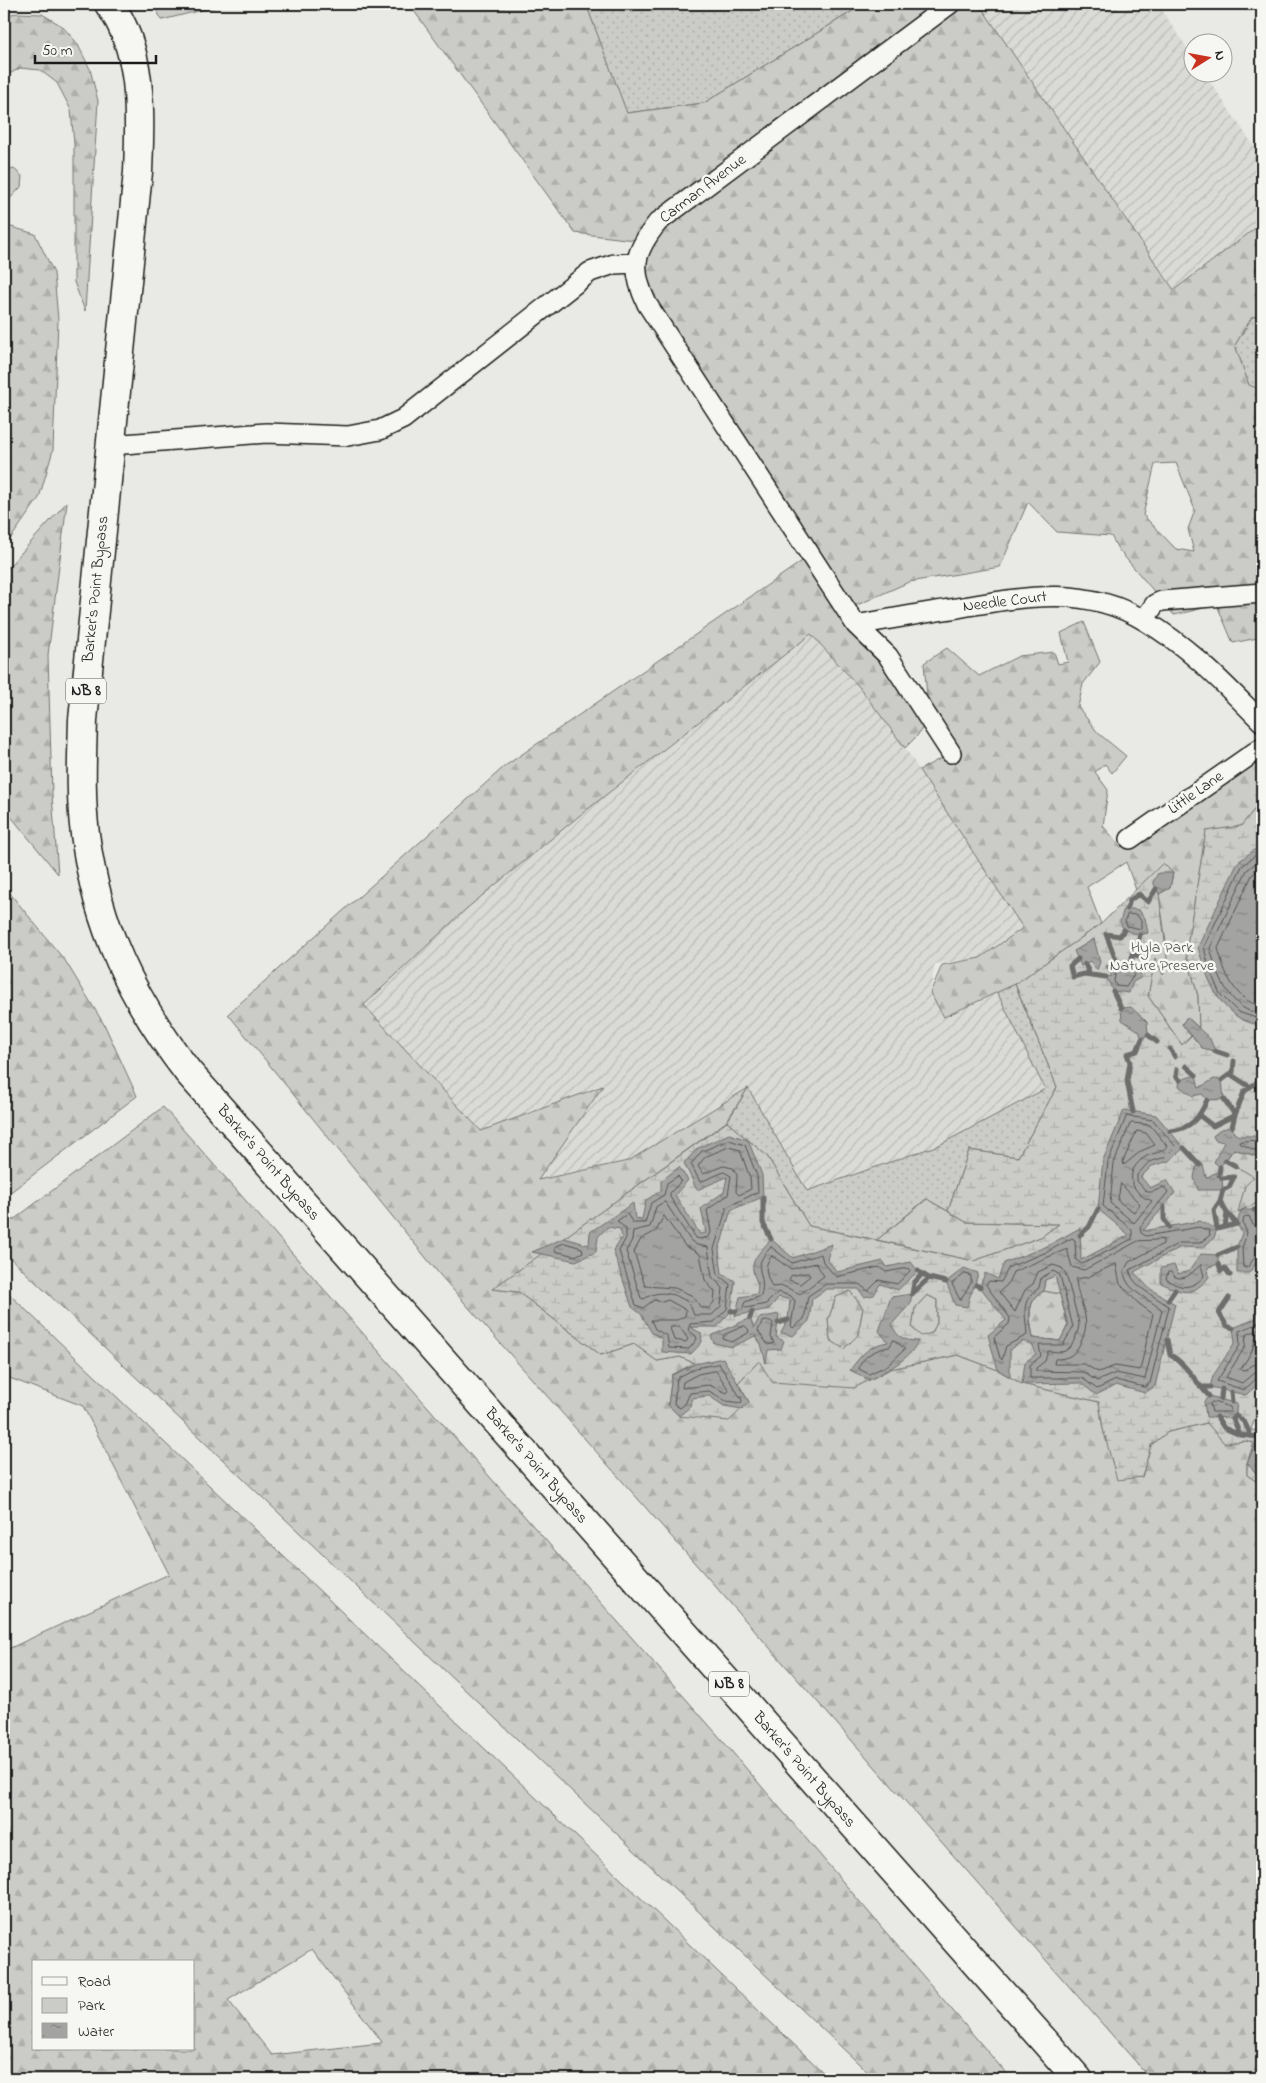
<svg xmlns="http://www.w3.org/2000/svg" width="1266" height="2083" font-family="'Indie Flower',sans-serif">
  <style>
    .industrial { fill: url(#industrial-furrows) }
    .green { fill: url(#green-dots); stroke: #747472 }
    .forest { fill: url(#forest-firs); stroke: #747472; fill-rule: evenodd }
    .wetland { fill: url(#wetland-marsh); stroke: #747472; fill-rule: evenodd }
    .water { fill: url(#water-ripples); stroke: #6d6d6c; fill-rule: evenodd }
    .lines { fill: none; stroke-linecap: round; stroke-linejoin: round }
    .shore { stroke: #525251; stroke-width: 1 }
    .stream { stroke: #6d6d6c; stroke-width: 5 }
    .street-casing { stroke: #1c1c1c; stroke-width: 22 }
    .highway-casing { stroke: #1c1c1c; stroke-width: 31 }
    .street { stroke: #f6f6f2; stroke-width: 19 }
    .highway { stroke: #f6f6f2; stroke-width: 28 }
    .labels { text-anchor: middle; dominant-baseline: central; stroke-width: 5; stroke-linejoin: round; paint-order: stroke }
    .shield { fill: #f6f6f2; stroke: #5d5d5c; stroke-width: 1 }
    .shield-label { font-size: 15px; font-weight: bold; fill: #1c1c1c }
    .street-label { font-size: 16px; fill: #1c1c1c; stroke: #f6f6f2 }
    .park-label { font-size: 16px; fill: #51514f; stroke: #f6f6f2 }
  </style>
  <defs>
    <pattern id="industrial-furrows" width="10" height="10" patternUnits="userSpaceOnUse" patternTransform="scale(1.25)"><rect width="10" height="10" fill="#dadad6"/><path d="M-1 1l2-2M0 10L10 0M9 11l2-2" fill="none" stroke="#babab7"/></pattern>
    <pattern id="green-dots" width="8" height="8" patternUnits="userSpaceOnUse" patternTransform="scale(1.25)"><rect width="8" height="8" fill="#cbcbc7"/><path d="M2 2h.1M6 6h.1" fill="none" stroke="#aeaeaa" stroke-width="1.8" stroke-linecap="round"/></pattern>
    <pattern id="forest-firs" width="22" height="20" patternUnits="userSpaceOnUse" patternTransform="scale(1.25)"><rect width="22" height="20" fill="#cbcbc7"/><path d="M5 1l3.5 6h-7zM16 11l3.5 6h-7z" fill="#aeaeaa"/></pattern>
    <pattern id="wetland-marsh" width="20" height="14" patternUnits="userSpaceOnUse" patternTransform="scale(1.25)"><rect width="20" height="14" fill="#cbcbc7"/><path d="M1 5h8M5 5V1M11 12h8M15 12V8" fill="none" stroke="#aeaeaa"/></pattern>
    <pattern id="water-ripples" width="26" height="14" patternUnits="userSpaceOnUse" patternTransform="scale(1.25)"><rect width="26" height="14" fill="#a3a3a1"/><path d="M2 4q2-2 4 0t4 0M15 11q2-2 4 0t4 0" fill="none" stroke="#848482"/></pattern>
  </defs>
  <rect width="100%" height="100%" fill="#e9e9e5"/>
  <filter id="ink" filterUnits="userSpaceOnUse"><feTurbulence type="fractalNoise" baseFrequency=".02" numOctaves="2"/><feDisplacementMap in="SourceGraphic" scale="10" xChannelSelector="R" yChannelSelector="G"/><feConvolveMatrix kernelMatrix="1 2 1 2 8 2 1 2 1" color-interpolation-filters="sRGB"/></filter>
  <g filter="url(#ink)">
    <path class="industrial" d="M979 4H1158L1193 57 1194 72 1204 73 1262 158V223L1174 290Z
      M811 634 860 688 905 748 1023 928 980 958 935 964 930 993 945 1017 997 992 1045 1089 939 1145 807 1191 748 1088 628 1161 537 1180 602 1087 481 1131 364 1005 466 909 579 816Z"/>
    <path class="green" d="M586 4H864L704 103 626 113Z
      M1262 315V390L1249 386 1235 345 1252 317Z
      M1015 984 1057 1087 1018 1157 969 1150 948 1211 926 1199 877 1240 809 1226 767 1156 727 1122 748 1088 807 1191 939 1145 1045 1089 997 992Z"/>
    <path class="forest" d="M153 4H226L162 20Z
      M409 4H586L627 113 704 103 864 4H979L1174 290 1262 223V315L1252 317 1235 345 1249 385 1262 390V637L1233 643 1217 605 1174 615 1118 549 1111 536 1057 532 1028 502 1000 567 909 582 846 610 929 718 924 663 947 648 979 676 1019 656 1054 652 1058 664 1068 662 1061 633 1084 622 1100 662 1083 684 1078 707 1098 733 1126 756 1112 773 1105 764 1095 772 1108 790 1103 826 1121 847 1262 747V800L1241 826 1206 832 1186 952 1198 996 1199 1029 1186 1018 1191 1035 1182 1045 1148 996 1155 957 1166 942 1159 894 1163 863 1136 890 1126 862 1087 887 1101 924 1015 984 944 1017 930 993 942 965 980 958 1023 928 919 770 951 753 928 719 917 736 905 748 860 688 811 634 579 816 466 909 364 1005 481 1131 603 1086 538 1180 628 1161 748 1088 726 1122 493 1289 518 1292 601 1355 634 1344 657 1361 680 1357 738 1383 759 1361 854 1388 890 1369 958 1355 998 1370 1022 1384 1099 1402 1103 1429 1142 1477 1151 1445 1168 1432 1207 1423 1224 1443 1246 1441 1254 1443 1247 1463V1475L1262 1485V2079H1151L440 1275 228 1014 505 766 811 555 647 304 643 241 575 233ZM1176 463 1195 510 1188 529 1194 552 1176 549 1143 515 1155 464Z
      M18 13 42 14 62 26 77 43 90 69 98 101 85 311 74 282V144L71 110 57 83 40 70 20 68 4 77V15Z
      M14 169 22 176 21 187 4 205V171Z
      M4 222 8 226 35 234 54 273 58 320 53 450 39 498 4 548Z
      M67 502 48 655 52 795 58 874 4 808V572Z
      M4 886 66 962 105 1026 137 1096 4 1197Z
      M163 1107 716 1733 1011 2079H875L4 1252V1227Z
      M1234 1149 1262 1158V1201L1237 1212 1245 1186 1253 1177 1225 1160Z
      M927 1199 966 1222 1059 1224 1041 1237 974 1261 877 1240Z
      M4 1289 830 2079H4V1651L169 1574 83 1406 7 1377 4 1374ZM312 1949 382 2042 381 2043 272 2055 228 2000ZM34 1962H194V2049H34Z
      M850 1291 863 1308 858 1335 844 1349 830 1340 828 1320 836 1297Z
      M1044 1291 1060 1294 1068 1325 1061 1341 1033 1338C1030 1319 1025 1301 1044 1291Z
      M927 1295 937 1300V1323L932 1333 920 1337 912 1328 915 1308Z"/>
    <path class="wetland" d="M1262 800V1158L1234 1149 1226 1160 1254 1177 1245 1186 1238 1212 1262 1201V1411L1258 1413 1251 1429 1255 1431 1262 1419V1485L1247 1475V1463L1254 1443 1246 1441 1224 1443 1207 1423 1168 1432 1151 1445 1142 1477 1117 1480 1103 1429 1099 1402 1022 1384 998 1370 958 1355 890 1369 854 1388 772 1382 759 1361 738 1383 749 1402 729 1421 679 1416 668 1405 672 1375 694 1363 680 1357 657 1361 634 1344 601 1355 518 1292 492 1289 727 1122 767 1156 809 1226 974 1261 1041 1237 1059 1224 966 1222 948 1211 969 1150 1018 1157 1057 1087 1015 984 1101 924 1163 863 1173 873 1170 888 1159 894 1168 966 1163 975 1155 958 1148 996 1182 1045 1191 1036 1182 1024 1187 1017 1199 1028 1198 996 1186 952 1206 831 1241 826ZM850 1291 863 1308 858 1335 844 1349 830 1340 828 1320 836 1297ZM1044 1291 1060 1294 1068 1325 1060 1341 1033 1338C1030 1319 1025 1301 1044 1291ZM927 1295 937 1300V1323L932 1333 921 1336 912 1328 915 1308Z"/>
    <path class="water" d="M1262 844V1025C1222 1022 1207 980 1198 947L1238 862Z
      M1158 873H1173L1170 888 1159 894 1153 882Z
      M1124 908 1139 910 1145 918 1148 933 1140 935 1124 930 1120 922Z
      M1094 939 1100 962 1097 970 1090 961 1081 966 1074 951Z
      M1132 960 1142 977 1133 982 1129 993 1113 991 1106 977 1112 976 1106 966Z
      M1131 1007 1147 1022 1148 1035 1142 1039 1139 1031 1122 1020 1121 1008Z
      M1187 1017 1210 1039 1215 1051 1202 1048 1182 1024Z
      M1196 1075 1199 1088 1214 1079 1222 1080 1224 1099 1207 1100 1202 1094 1193 1096 1179 1086 1180 1080Z
      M1124 1110 1156 1115 1184 1148 1169 1161 1152 1166 1141 1177 1150 1188 1167 1180 1175 1193 1143 1231 1200 1221 1217 1229 1214 1238 1202 1248 1181 1247 1134 1272 1149 1288 1175 1304 1155 1386 1145 1393 1116 1385 1096 1395 1081 1383 1022 1384 1025 1362 1036 1354 1033 1346 1023 1341 1010 1349V1377L998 1370 988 1335 1006 1320 980 1287 985 1273 998 1279 1004 1263 1045 1247 1080 1228 1081 1260 1129 1235 1098 1209 1103 1160ZM1055 1276 1068 1325 1060 1341 1033 1338C1029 1320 1025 1301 1044 1291L1045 1280Z
      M1232 1127 1234 1133 1239 1136H1262V1153L1258 1154 1262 1158 1234 1149 1220 1167 1214 1162 1224 1142 1215 1140 1213 1136 1221 1129Z
      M729 1134 748 1140 762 1175 763 1197 731 1210 719 1250 722 1273 735 1281 731 1311 717 1327H690L701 1333 702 1342 691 1354 662 1352V1339L652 1333 641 1314 632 1307 613 1250 622 1237 620 1229 607 1227 598 1237 596 1252 576 1261 532 1252 564 1238 589 1245 590 1232 633 1203 635 1218 642 1219 646 1200 661 1191V1181L679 1167 688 1180 675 1195 700 1234 706 1233 701 1208 724 1192 727 1177 697 1190 684 1163 698 1148Z
      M1203 1164 1206 1178 1216 1172 1222 1178 1223 1190H1198L1194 1178 1196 1167Z
      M1241 1210H1254L1257 1221 1262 1223V1255L1249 1273H1237V1247L1242 1233 1237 1224Z
      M771 1239 793 1258 832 1244 827 1259 837 1272 883 1261 887 1267 911 1262 918 1271 898 1290 880 1284 874 1295 864 1297 859 1289H826L812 1299 809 1321 793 1336 781 1333 788 1320 790 1300 779 1297 769 1309 735 1316 740 1297 757 1294C760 1280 754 1281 753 1270 751 1258 764 1248 771 1239Z
      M1201 1254 1218 1255 1219 1264 1208 1267 1209 1277C1192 1297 1183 1294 1161 1283V1268L1174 1265 1178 1274 1189 1271Z
      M964 1268 978 1273C976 1286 969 1294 967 1307L955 1305 946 1282Z
      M912 1294 910 1304 892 1324C896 1337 904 1341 918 1341 910 1360 886 1371 869 1380L850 1370C862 1354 869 1345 888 1342L879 1331 891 1297Z
      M1262 1305V1380L1246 1395 1210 1387 1213 1376 1235 1342 1233 1328 1255 1319Z
      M779 1314 776 1337 784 1341 781 1349 768 1350 766 1363 761 1344 755 1336 732 1347 714 1343 711 1336 750 1318 754 1328 759 1318Z
      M723 1358 749 1402 742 1409 724 1406 709 1396 692 1398 690 1407 679 1416 668 1405 672 1375 695 1364Z
      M1209 1396 1237 1404 1235 1418 1206 1417 1204 1401Z
      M1262 1429V1480L1247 1463Z"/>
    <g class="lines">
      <path class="shore" d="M1262 850 1242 866 1204 947 1209 968 1220 994 1238 1012 1262 1020
        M1262 858 1247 870 1210 948C1217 974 1230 1012 1262 1014
        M1262 867 1252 875 1218 948C1224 972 1235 1002 1262 1006
        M1128 914 1137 915 1141 921V929L1127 926 1125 921Z
        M1129 966 1134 975 1126 987 1116 986 1114 981 1116 970Z
        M1127 1116 1153 1120 1176 1147 1166 1157 1149 1162 1137 1175V1181L1147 1192H1152L1164 1187 1168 1192 1140 1227 1141 1233 1146 1236 1199 1227 1209 1231 1210 1235 1200 1243H1179L1130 1270C1130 1286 1159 1298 1169 1307L1150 1383 1144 1387 1116 1380 1097 1389 1082 1378H1030V1365L1041 1356 1039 1345H1063L1073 1327 1060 1275 1053 1271 1041 1278 1039 1288C1019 1301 1026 1315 1027 1335L1006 1346 1002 1360 1000 1358 994 1337 1009 1324 1010 1318 986 1285 989 1281 1001 1282 1009 1267 1047 1252 1072 1238 1075 1240 1076 1260 1082 1264 1132 1239V1230L1103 1206 1108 1162Z
        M1133 1123 1150 1125 1167 1146C1162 1154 1154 1152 1147 1156 1129 1166 1126 1183 1142 1196 1146 1199 1149 1199 1152 1201L1134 1223 1110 1203 1114 1163 1130 1124Z
        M1137 1131 1146 1133 1155 1145 1141 1151 1124 1165 1123 1162Z
        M729 1140 745 1145 757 1176 758 1192 727 1207 714 1249 718 1275 730 1284 727 1309 714 1322 690 1324 688 1330 696 1336 697 1339 689 1349 669 1348 667 1336 655 1329 651 1320H677L685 1316 686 1310 668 1300 662 1302 654 1300 643 1308 636 1305 619 1251 626 1238V1229L617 1221 627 1214 633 1223H645L651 1203 664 1195 667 1183 678 1176 681 1181 670 1193V1197L696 1238 701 1239 709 1237 711 1232 707 1210 728 1195 731 1176 724 1172 700 1182 691 1164 701 1152Z
        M1262 1140 1241 1141 1239 1143 1254 1150 1262 1148
        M729 1147 740 1150 750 1178 751 1189 739 1195 736 1192 737 1175 733 1168 723 1166 703 1174 698 1166 705 1157Z
        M1121 1184 1140 1204 1134 1212 1118 1201Z
        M665 1202 691 1241 697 1245 708 1247 712 1277 723 1288 721 1306 712 1315H694L689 1303C675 1293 658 1289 644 1299L641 1298 626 1251 632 1240 633 1231 650 1227 656 1207Z
        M664 1216 685 1246 700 1254 705 1280 715 1292 714 1302 709 1308H701L693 1296 675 1288 645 1286 634 1252 641 1239 656 1231Z
        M1262 1227 1253 1225 1249 1216 1244 1217 1243 1223 1247 1233 1242 1248 1243 1267 1247 1268 1257 1254 1262 1253
        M1163 1240V1244L1129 1262 1124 1271C1125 1291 1150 1299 1162 1310L1145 1379 1116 1373 1097 1381 1083 1372 1036 1371V1368L1045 1361 1048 1351C1053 1351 1060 1353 1065 1351 1073 1347 1079 1331 1079 1323L1066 1274 1062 1268 1053 1265 1038 1272 1033 1284 1025 1290 1015 1312 999 1292 1007 1285 1013 1272 1067 1249 1072 1267 1084 1270 1138 1241Z
        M565 1243 582 1248 583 1252 575 1256 555 1251V1247Z
        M771 1247 792 1263 821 1254 823 1262 836 1277 879 1267 886 1272 908 1268 910 1271 897 1284 879 1280 868 1291 859 1284H826L808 1296 804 1319 793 1328 791 1326 795 1301 791 1296 778 1292 766 1304 746 1308 743 1307 745 1302 761 1296C768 1271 748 1271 771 1247Z
        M772 1256 791 1269 816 1263 824 1276 800 1294 783 1286 772 1287C767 1276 762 1266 772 1256Z
        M1116 1264 1120 1284 1138 1303 1153 1314 1140 1370 1115 1366 1098 1372 1084 1364H1054L1055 1359C1067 1359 1074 1356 1080 1344 1094 1316 1078 1307 1076 1279L1088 1277Z
        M1201 1265 1204 1276C1192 1290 1180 1289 1166 1279L1168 1272H1171L1175 1277C1188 1281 1192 1271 1201 1265Z
        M808 1273 810 1276 800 1284 789 1280 791 1276Z
        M965 1274 971 1276V1283L960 1300 952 1284Z
        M1262 1316 1257 1324 1239 1331 1240 1345 1217 1381 1244 1390 1257 1378 1262 1377
        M770 1321 773 1323 771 1337 774 1343 768 1345 758 1331 762 1322Z
        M679 1326 688 1339 686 1342 674 1340 670 1328Z
        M745 1326 749 1330 748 1333 732 1342 723 1339 724 1335Z
        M1262 1328 1246 1335 1245 1347 1226 1377 1242 1383 1255 1372 1262 1370
        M1262 1337 1255 1340 1252 1351 1241 1369 1244 1371 1253 1365 1262 1363
        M894 1340 905 1349 888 1365 869 1374 859 1369C861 1356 877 1349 889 1347Z
        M719 1364 742 1400 741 1403 726 1401 709 1391 690 1393 685 1404 680 1408 674 1404 677 1378 696 1368Z
        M716 1371 729 1390 727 1393 709 1385 682 1388 683 1382 698 1374Z
        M1213 1402 1230 1407 1231 1412H1212L1210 1404Z"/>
      <path class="stream" d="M1127 909 1130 900 1139 894 1148 902 1156 889
        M1078 959 1070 966 1073 977 1084 974 1106 977
        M1132 960V954L1139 956 1137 946 1140 935
        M1117 963 1106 934 1120 936 1124 930
        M1085 964 1090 975
        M1113 991 1121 1008
        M1148 1035 1157 1042
        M1170 1049 1175 1057
        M1215 1051 1227 1055
        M1186 1066 1196 1075
        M1177 1069 1176 1076 1180 1080
        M1261 1073 1256 1083 1262 1095
        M1230 1074 1250 1087 1256 1083
        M1222 1080 1233 1072 1234 1061
        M1224 1099 1235 1115 1232 1127
        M1133 1112 1127 1081 1130 1062 1127 1054 1137 1051 1142 1039
        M1200 1116 1213 1126 1235 1115 1244 1092 1250 1087
        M1170 1131C1191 1129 1199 1118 1207 1100
        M1184 1148 1200 1165
        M1225 1160 1236 1166
        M1219 1175 1220 1167
        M1222 1178 1234 1177 1229 1187 1223 1190 1220 1201 1227 1213 1225 1227
        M763 1197V1223L771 1239
        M1220 1201 1214 1210 1217 1229 1237 1224 1227 1213
        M1164 1207V1219L1169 1227
        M1254 1210 1262 1209
        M1080 1235 1089 1227 1098 1209
        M1218 1255 1237 1247
        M1219 1264 1221 1271 1225 1268 1230 1275
        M918 1271 929 1278 946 1282
        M976 1285 980 1287
        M912 1294 929 1278
        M912 1294 914 1283 922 1274
        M1229 1298 1219 1313 1227 1326 1233 1328
        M1168 1300 1175 1290
        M731 1311H736
        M750 1318 752 1312
        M778 1323 788 1320
        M1167 1340 1170 1355C1183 1360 1198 1385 1209 1396
        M1200 1387H1210
        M1231 1392 1232 1402
        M1221 1399 1222 1389
        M1236 1415 1245 1423 1251 1436
        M1217 1417 1224 1428 1240 1435
        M1233 1418 1240 1435 1258 1437"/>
      <g class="street-casing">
        <path id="street" d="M950 4 658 222C634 252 630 268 647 304L856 625 888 656 951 753
          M111 445 266 433 348 436 380 430 403 419 590 272 614 264 637 263
          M1144 620 1155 604 1162 601 1262 593
          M856 625C890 619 923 613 957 608 1022 597 1085 584 1145 621 1190 647 1226 686 1262 722
          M1130 839 1262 747"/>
      </g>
      <g class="highway-casing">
        <path id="highway" d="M109 4C144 50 140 117 138 172L83 720C82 758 80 796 85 834 97 927 132 999 188 1072L1078 2079"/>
      </g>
      <use href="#street" class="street"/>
      <use href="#highway" class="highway"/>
    </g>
  </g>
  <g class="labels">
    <g class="shield">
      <rect x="66" y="678.5" width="40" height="25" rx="4"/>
      <rect x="709" y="1671.5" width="40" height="25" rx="4"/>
    </g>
    <g class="shield-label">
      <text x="86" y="691">NB 8</text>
      <text x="729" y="1684">NB 8</text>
    </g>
    <g class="street-label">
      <text transform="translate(703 189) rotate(-37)">Carman Avenue</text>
      <text transform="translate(96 589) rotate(-84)">Barker's Point Bypass</text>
      <text transform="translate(1005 602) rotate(-7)">Needle Court</text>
      <text transform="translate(1196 793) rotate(-35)">Little Lane</text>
      <text transform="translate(268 1163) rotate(49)">Barker's Point Bypass</text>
      <text transform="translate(536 1466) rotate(49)">Barker's Point Bypass</text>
      <text transform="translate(804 1770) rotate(49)">Barker's Point Bypass</text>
    </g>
    <g class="park-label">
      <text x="1162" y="948">Hyla Park<tspan x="1162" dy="18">Nature Preserve</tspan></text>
    </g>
  </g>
  <rect width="1266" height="2083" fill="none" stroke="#f6f6f2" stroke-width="20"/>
  <rect x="10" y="10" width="1246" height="2063" fill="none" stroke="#1c1c1c" stroke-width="2" filter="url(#ink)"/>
  <rect x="32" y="1960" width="162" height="90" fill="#f6f6f2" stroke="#9f9f9c"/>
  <rect x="42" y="1977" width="25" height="8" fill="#f6f6f2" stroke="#9f9f9c"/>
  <text x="78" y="1986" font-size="15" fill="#1c1c1c">Road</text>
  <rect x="42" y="1998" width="25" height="15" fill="#cbcbc7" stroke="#9f9f9c"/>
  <text x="78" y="2010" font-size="15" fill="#1c1c1c">Park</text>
  <rect x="42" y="2023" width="25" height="15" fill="url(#water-ripples)" stroke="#9f9f9c"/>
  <text x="78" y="2036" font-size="15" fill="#1c1c1c">Water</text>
  <g transform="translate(1208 58) rotate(79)"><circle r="24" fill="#f6f6f2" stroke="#9f9f9c"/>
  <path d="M0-4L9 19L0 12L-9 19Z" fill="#c8321e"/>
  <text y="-8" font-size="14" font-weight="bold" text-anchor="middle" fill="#1c1c1c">N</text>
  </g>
  <path d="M35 55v8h121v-8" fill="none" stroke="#1c1c1c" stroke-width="2.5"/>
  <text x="42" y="55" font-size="15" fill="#1c1c1c" stroke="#f6f6f2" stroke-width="4" paint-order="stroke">50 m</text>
</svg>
